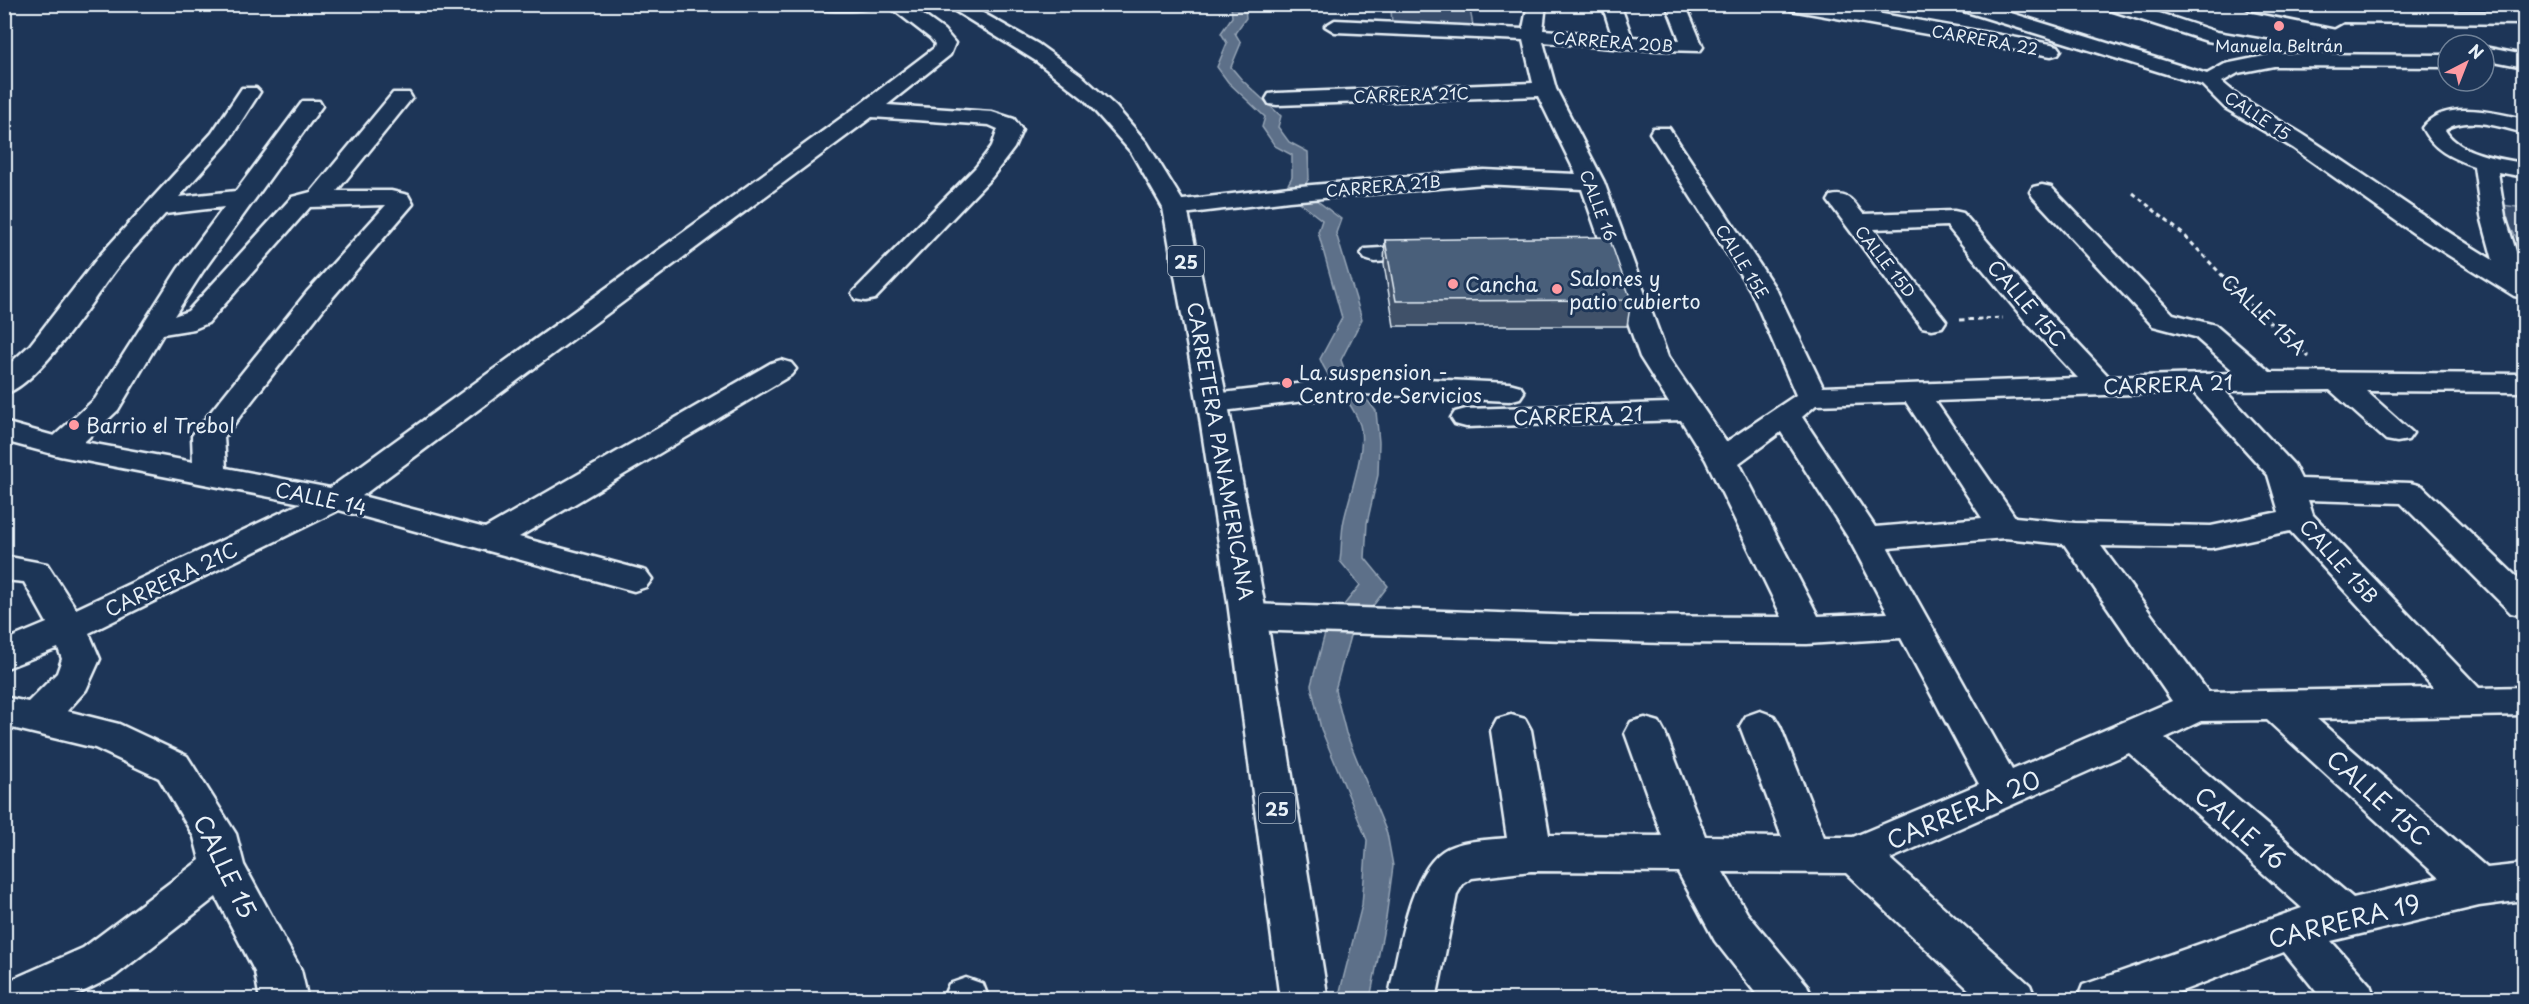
<svg xmlns="http://www.w3.org/2000/svg" width="2529" height="1004" font-family="'Playpen Sans',sans-serif">
  <style>
    .green { fill: #374d6c; stroke: #909fb2; stroke-width: 1.5 }
    .water { fill: #5d7089; stroke: #95a4b5; stroke-width: 1.5 }
    .lines { fill: none; stroke-linecap: round; stroke-linejoin: round }
    .minor-casing { stroke: #e8f1f8; stroke-width: 5 }
    .highway-casing { stroke: #e8f1f8; stroke-width: 5 }
    .path { stroke: #e8f1f8; stroke-width: 3; stroke-dasharray: 4.5 4; stroke-linecap: butt }
    .minor { fill: #1d3557; fill-rule: evenodd }
    .highway { fill: #1d3557; fill-rule: evenodd }
    .wall { fill: #3f5169; stroke: #e8f1f8; stroke-width: 1.5 }
    .building { fill: #495e7a; stroke: #e8f1f8; stroke-width: 1.5 }
    .poi-dot { fill: #ff9aa2; stroke: #1d3557; stroke-width: 2 }
    .labels { text-anchor: middle; dominant-baseline: central; stroke-width: 6; stroke-linejoin: round; paint-order: stroke }
    .far-street-label { font-size: 16px; fill: #e8f1f8; stroke: #1d3557 }
    .far-poi-label { font-size: 16px; fill: #e8f1f8; stroke: #1d3557 }
    .shield { fill: #1d3557; stroke: #abb9c8; stroke-width: 1.5 }
    .shield-label { font-size: 18px; font-weight: bold; fill: #e8f1f8 }
    .poi-label { font-size: 20px; fill: #e8f1f8; stroke: #1d3557; text-anchor: start }
    .street-label { font-size: 20px; fill: #e8f1f8; stroke: #1d3557 }
    .near-street-label { font-size: 24px; fill: #e8f1f8; stroke: #1d3557 }
  </style>
  <rect width="100%" height="100%" fill="#1d3557"/>
  <filter id="ink" filterUnits="userSpaceOnUse"><feTurbulence type="fractalNoise" baseFrequency=".0167" numOctaves="2"/><feDisplacementMap in="SourceGraphic" scale="12" xChannelSelector="R" yChannelSelector="G"/><feConvolveMatrix kernelMatrix="1 2 1 2 8 2 1 2 1" color-interpolation-filters="sRGB"/></filter>
  <g filter="url(#ink)">
    <path class="green" d="M1391 9 1470 10 1473 25 1392 23Z
      M2502 205 2524 208V250L2502 214Z"/>
    <path class="water" d="M1231 5H1245L1246 18 1235 33 1241 43 1231 67 1242 80 1281 116 1278 127 1289 142 1308 152 1309 178 1304 187 1311 196 1341 219 1336 233 1362 319 1341 360 1346 374 1376 411 1379 442 1378 475 1367 523 1365 558 1388 586 1350 636 1335 690 1346 733 1387 833 1393 866 1386 918 1370 999H1338L1362 905 1367 840 1321 729 1311 685 1327 626 1360 585 1340 561C1342 547 1341 533 1344 520 1349 496 1367 448 1360 425 1352 400 1330 385 1320 359L1342 318 1318 232 1322 220 1296 200 1286 188 1292 177V155L1275 146 1262 127 1265 117 1228 82 1217 67 1227 43 1221 33 1232 17Z"/>
    <g class="lines">
      <g class="minor-casing">
        <path id="minor" d="M809 4H876C869 12 816 12 809 4Z
          M886 4H908L944 30 955 43 950 55 887 105 992 112 1014 119 1022 130 1014 148 992 177 875 299 865 301 855 299 852 293 976 167 992 146 998 129 989 125 872 117 362 496 485 528 771 363 781 360 791 363 796 369 791 375 519 537 646 571 652 579 646 587 634 591 339 510 89 633 100 659 86 690 67 711 119 724 187 756 236 834 244 865 301 970 308 1000H260L255 972 216 897 115 976 66 1000H4V983L83 948 200 860 194 837 159 778 95 748 4 726V697L28 702 57 673 62 659 58 648 4 669V641L47 623 24 582 4 580V556L47 564 76 609 301 503 60 456 4 441V422L54 436 95 399 178 269 224 207 165 214C149 232 131 250 116 269 93 299 39 385 4 394V369L30 345 100 255 212 133 242 88H256L260 92 228 142 179 197 236 191 303 101H319L322 106 203 271 174 316 188 311 292 197 311 192 393 93H409L412 98 337 191H391L408 195 413 204 327 304 224 437 226 468 330 488 859 105 934 48 935 44 930 38ZM386 205 307 292 197 429 192 436 193 462 84 442 118 410 163 334 194 329 208 323 310 207Z
          M1528 4H1546L1543 30 1612 35 1602 4H1620L1632 37 1680 40 1666 4H1685L1703 47 1700 51 1624 49 1543 42 1556 89 1604 182 1668 357 1726 442 1796 395 1751 291 1650 133 1653 128H1669L1777 291 1823 387 2078 378 2027 323 1947 226 1874 229 1946 321 1942 327 1932 329 1922 327 1828 201 1831 196C1848 192 1853 202 1863 214L1954 211 1963 213 2047 311 2109 377 2236 373 2195 337 2153 326 2033 197 2030 192 2033 187 2042 185 2051 187 2173 314 2215 325 2270 372 2524 374V392L2366 391 2413 433 2408 440 2397 442 2386 440 2330 390 2225 391 2294 465 2301 479 2410 483 2422 486 2524 584V616L2511 613 2401 503 2308 500 2313 515 2479 688 2524 687V715L2317 719 2487 868 2524 864V900L2479 906 2331 941 2370 985 2376 1000H2323L2284 952 2158 1000H2077L2083 985 2302 908 2129 753 1890 859 2030 985 2036 1000H1980L1846 873 1723 872 1747 913 1807 985 1813 1000H1761L1715 941 1678 872 1531 871 1472 878 1463 884 1457 894 1436 1000H1388C1398 958 1408 868 1448 848 1466 840 1488 840 1507 838L1491 730 1497 719 1511 715 1525 719 1531 730 1549 835 1662 836 1625 733 1631 722 1645 718 1659 722 1665 733 1705 836 1782 837 1740 726 1746 716 1760 711 1774 716 1780 726 1824 837H1853L1979 784 1901 638 1807 644 1664 643 1250 630 1237 626 1232 617 1237 608 1250 604 1581 616 1782 617 1706 460 1681 420 1466 427 1455 424 1451 418 1455 412 1466 409 1669 403 1640 357 1582 189 1484 184 1289 201 1175 215 1166 213 1163 208 1166 203 1175 201 1289 187 1484 170 1576 174 1538 96 1277 105 1269 104 1266 99 1269 94 1277 93 1533 83 1523 40 1335 32 1325 26 1335 20 1523 29ZM2193 392 2268 475 2279 512 2211 526 2075 523 2015 517 1935 401ZM1906 402 1982 518 1875 527 1802 417 1816 405ZM1781 432 1849 539 1888 613 1818 616 1739 463ZM2290 531 2434 688 2208 692 2101 546 2211 548ZM2005 538 2064 544 2172 701 2012 770 1888 548ZM2267 720 2439 878 2353 898 2165 738 2201 721Z
          M1782 4H1826L2051 44 2058 46 2061 50 2058 54 2051 56 1791 10Z
          M1952 4H1982L2207 74 2225 64 2274 54 2448 55V67L2274 66 2238 73 2222 82C2249 106 2281 120 2310 139 2372 179 2430 222 2493 260L2481 216 2474 166C2451 158 2433 150 2422 128 2443 98 2496 113 2524 119V133C2501 127 2466 115 2445 130 2459 154 2500 159 2524 163V177L2498 172 2505 216 2524 277V298L2514 296 2416 235 2293 148 2225 108 2202 85 1954 8Z
          M2102 4H2132L2217 32 2270 41 2273 45 2270 49 2263 51 2207 41 2104 8Z
          M2241 4H2280L2310 10 2524 12V24L2343 22 2334 27 2250 10Z
          M2484 47 2524 55V67L2484 59Z
          M1429 245 1438 248 1442 253 1438 258 1374 262 1365 259 1361 254 1365 249Z
          M1363 376 1509 383 1520 386 1524 392 1520 398 1509 401 1363 394 1214 412 1203 409 1199 403 1203 397 1214 394Z
          M966 978 983 984 989 1000H942L949 984Z"/>
      </g>
      <g class="highway-casing">
        <path id="highway" d="M944 4H967L1038 44 1081 75 1116 107 1147 143 1187 208 1228 405 1264 602 1328 1000H1280L1228 602 1198 405 1163 208 1131 152 1084 99 1036 61Z"/>
      </g>
      <path class="path" d="M2133 193 2184 235 2252 307 2309 357
        M1960 320 2003 318"/>
      <use href="#minor" class="minor"/>
      <use href="#highway" class="highway"/>
    </g>
    <path class="wall" d="M1385 240 1631 300 1627 326H1394L1384 264Z"/>
    <path class="building" d="M1609 237 1631 300 1396 301 1385 240Z"/>
  </g>
  <g class="poi-dot">
    <circle cx="2279" cy="26" r="6"/>
    <circle cx="1453" cy="284" r="6"/>
    <circle cx="1557" cy="289" r="6"/>
    <circle cx="1287" cy="383" r="6"/>
    <circle cx="74" cy="425" r="6"/>
  </g>
  <g class="labels">
    <g class="far-street-label">
      <text transform="translate(1985 39) rotate(10)">CARRERA 22</text>
      <text transform="translate(1613 41) rotate(4)">CARRERA 20B</text>
      <text transform="translate(1411 94) rotate(-2)">CARRERA 21C</text>
      <text transform="translate(2258 115) rotate(33)">CALLE 15</text>
      <text transform="translate(1383 185) rotate(-5)">CARRERA 21B</text>
      <text transform="translate(1599 205) rotate(69)">CALLE 16</text>
      <text transform="translate(1743 261) rotate(58)">CALLE 15E</text>
      <text transform="translate(1886 261) rotate(52)">CALLE 15D</text>
    </g>
    <g class="far-poi-label">
      <text x="2279" y="45">Manuela Beltrán</text>
    </g>
    <g class="shield">
      <rect x="1168" y="246" width="36" height="30" rx="4.5"/>
      <rect x="1259" y="793" width="36" height="30" rx="4.5"/>
    </g>
    <g class="shield-label">
      <text x="1186" y="261">25</text>
      <text x="1277" y="808">25</text>
    </g>
    <g class="poi-label">
      <text x="1569" y="278">Salones y<tspan x="1569" dy="23">patio cubierto</tspan></text>
      <text x="1465" y="284">Cancha</text>
      <text x="1299" y="372">La suspension -<tspan x="1299" dy="23">Centro de Servicios</tspan></text>
      <text x="86" y="425">Barrio el Trebol</text>
    </g>
    <g class="street-label">
      <text transform="translate(2027 303) rotate(49)">CALLE 15C</text>
      <text transform="translate(2264 314) rotate(43)">CALLE 15A</text>
      <text transform="translate(2168 384) rotate(-2)">CARRERA 21</text>
      <text transform="translate(1578 415) rotate(-2)">CARRERA 21</text>
      <text transform="translate(1221 451) rotate(80)">CARRETERA PANAMERICANA</text>
      <text transform="translate(321 498) rotate(12)">CALLE 14</text>
      <text transform="translate(2339 561) rotate(48)">CALLE 15B</text>
      <text transform="translate(171 579) rotate(-26)">CARRERA 21C</text>
    </g>
    <g class="near-street-label">
      <text transform="translate(2379 797) rotate(42)">CALLE 15C</text>
      <text transform="translate(1963 809) rotate(-23)">CARRERA 20</text>
      <text transform="translate(2241 827) rotate(41)">CALLE 16</text>
      <text transform="translate(226 866) rotate(64)">CALLE 15</text>
      <text transform="translate(2344 920) rotate(-14)">CARRERA 19</text>
    </g>
  </g>
  <rect width="2529" height="1004" fill="none" stroke="#1d3557" stroke-width="24"/>
  <rect x="12" y="12" width="2505" height="980" fill="none" stroke="#e8f1f8" stroke-width="2" filter="url(#ink)"/>
  <g transform="translate(2466 63) rotate(42)"><circle r="28" fill="#1d3557" stroke="#6e8097" stroke-width="1.5"/>
  <path d="M0-4.5L10 22L0 15L-10 22Z" fill="#ff9aa2"/>
  <text y="-9" font-size="16" font-weight="bold" text-anchor="middle" fill="#e8f1f8">N</text>
  </g>
</svg>
